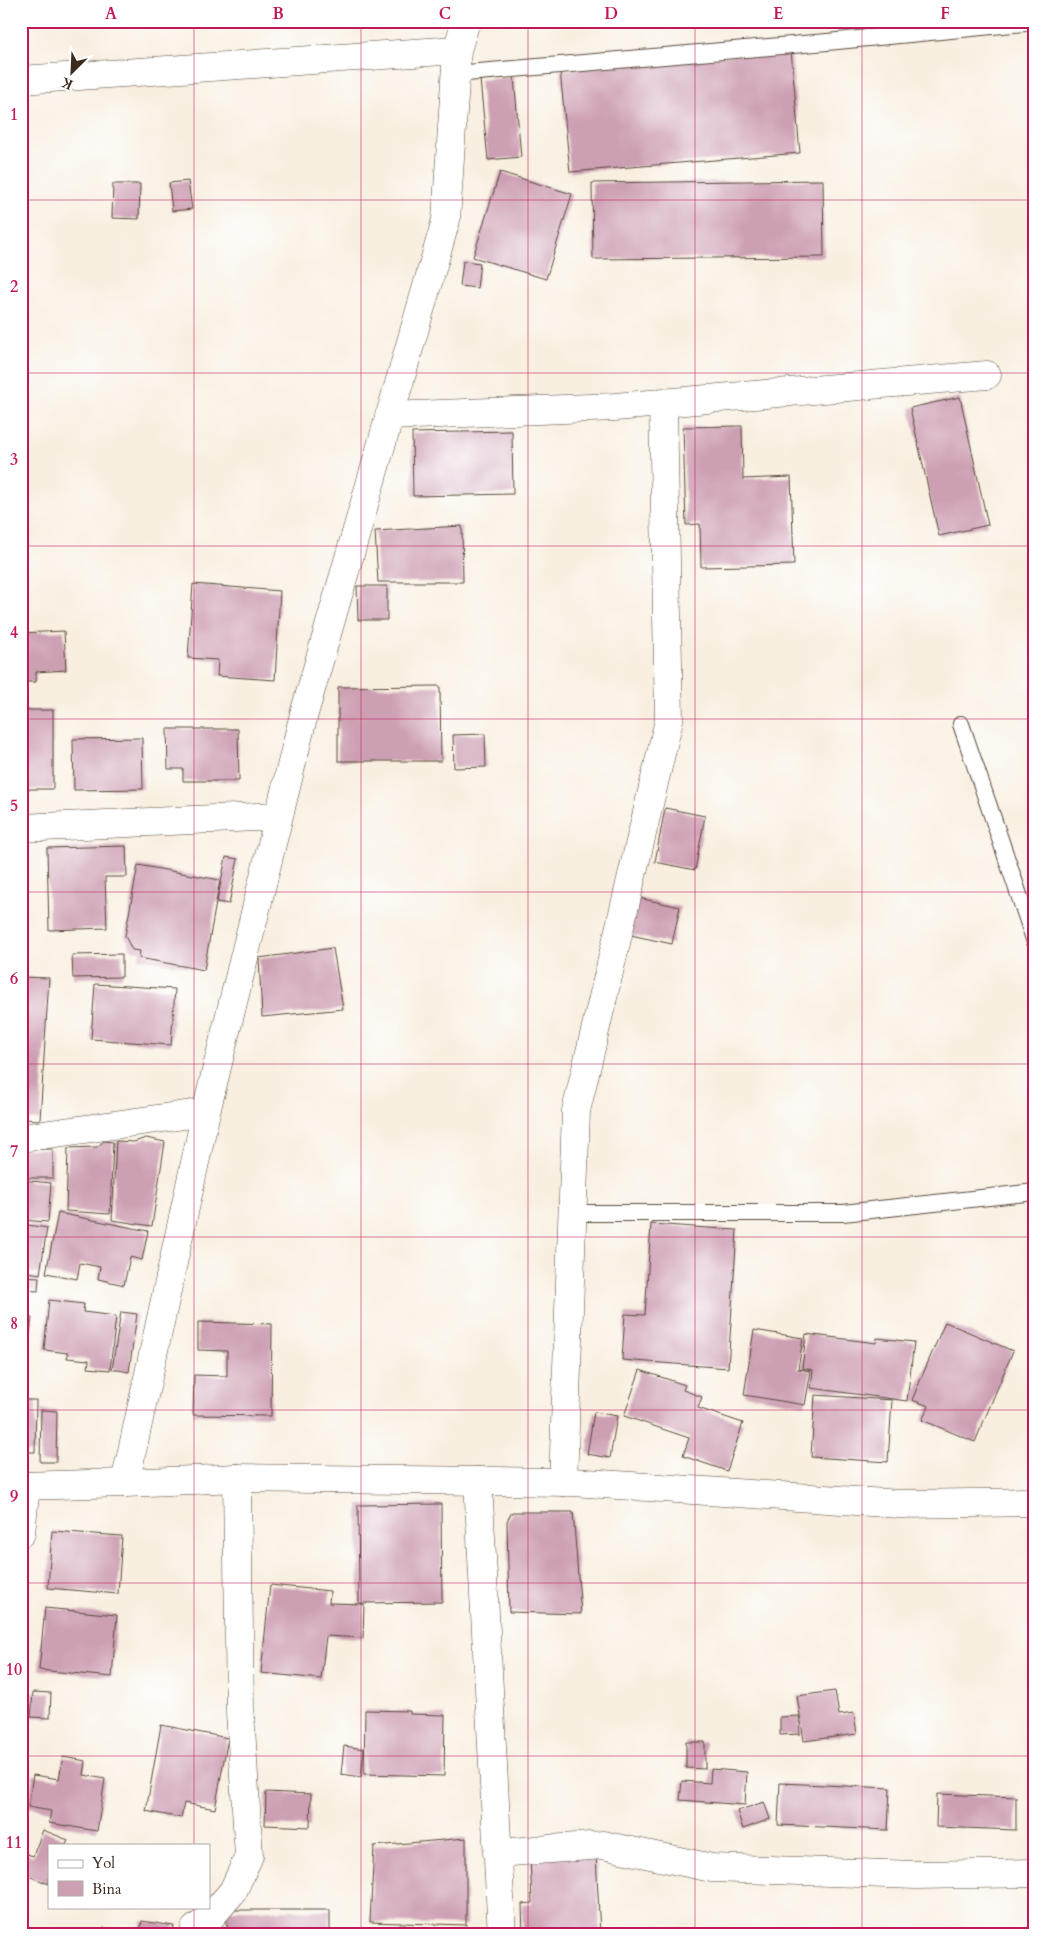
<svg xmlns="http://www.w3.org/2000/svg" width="1056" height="1956" font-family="Cardo,serif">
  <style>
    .building { fill: #cd9fb3 }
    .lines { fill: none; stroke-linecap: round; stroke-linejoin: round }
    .lane-casing { stroke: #57483b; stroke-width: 18 }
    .street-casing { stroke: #57483b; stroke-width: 29 }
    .secondary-casing { stroke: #57483b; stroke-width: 29 }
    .lane { stroke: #fff; stroke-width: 16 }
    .street { stroke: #fff; stroke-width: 28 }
    .secondary { stroke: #fff; stroke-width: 28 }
    .grid { fill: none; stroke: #c2185b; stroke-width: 1; stroke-opacity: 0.55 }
    .neatline { fill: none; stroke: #c2185b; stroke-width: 2 }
    .grid-label { font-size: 16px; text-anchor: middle; font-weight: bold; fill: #c2185b }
  </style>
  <rect width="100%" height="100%" fill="#fff"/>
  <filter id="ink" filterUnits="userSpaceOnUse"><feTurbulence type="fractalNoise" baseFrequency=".02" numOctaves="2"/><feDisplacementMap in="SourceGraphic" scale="10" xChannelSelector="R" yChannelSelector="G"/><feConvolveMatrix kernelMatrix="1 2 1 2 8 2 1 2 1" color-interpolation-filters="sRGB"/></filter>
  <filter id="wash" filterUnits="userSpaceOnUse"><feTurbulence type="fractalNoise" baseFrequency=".0096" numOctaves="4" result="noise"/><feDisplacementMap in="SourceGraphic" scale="20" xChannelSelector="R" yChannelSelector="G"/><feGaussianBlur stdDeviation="1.12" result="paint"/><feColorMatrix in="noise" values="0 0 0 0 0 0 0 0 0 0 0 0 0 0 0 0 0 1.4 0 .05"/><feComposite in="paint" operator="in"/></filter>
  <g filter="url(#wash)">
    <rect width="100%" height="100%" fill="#f8efe0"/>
    <g id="blocks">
      <path class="building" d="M791 50 800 153 570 172 560 70Z
        M514 77 521 157 488 160 480 80Z
        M500 172 572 194 546 279 473 257Z
        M823 180 824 257 593 259 592 183Z
        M188 181 192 209 172 211 169 183Z
        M113 184H140L139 219 112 218Z
        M463 261 480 263 477 288 460 286Z
        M960 397 988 525 939 536 910 408Z
        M742 426 743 479 791 477 794 565 701 567 700 524 686 525 683 427Z
        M512 431 513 494 413 496 412 433Z
        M462 526 463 582H378L375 531Z
        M193 584 280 591 275 680 217 676 218 660 188 658Z
        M357 586H387V620H358Z
        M64 631 66 670 36 672V682H21V633Z
        M440 686 441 761H338V687Z
        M21 710H53V789H21Z
        M167 729H238L239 781H183V769H168Z
        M485 734 486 767 454 768 453 735Z
        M142 738 143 789 74 790 73 739Z
        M665 808 705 816 695 870 655 862Z
        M126 846 127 877H105L107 928 49 930 47 848Z
        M226 857 238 859 229 904 217 902Z
        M138 865 220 880 204 970 139 958 140 951 132 950 125 936Z
        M634 897 680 907 672 944 626 934Z
        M333 948 343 1009 262 1017 259 958Z
        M122 954V977L73 978 72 955Z
        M21 977 49 978 40 1120 21 1119Z
        M95 984 175 989 171 1045 91 1039Z
        M146 1138 165 1142 152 1226 112 1220 116 1141 134 1142Z
        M104 1141 113 1142 110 1214 66 1211 68 1148 97 1147Z
        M21 1149H53V1178H21Z
        M21 1180 51 1183 48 1222 21 1220Z
        M58 1213 148 1231 142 1260 130 1257 124 1285 98 1279 100 1267 80 1263 77 1279 46 1273Z
        M21 1224 47 1228 40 1274 21 1271Z
        M651 1224 737 1230 728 1368 622 1360 625 1314 645 1315Z
        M21 1276 39 1277 38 1291 21 1290Z
        M49 1300 84 1304 83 1312 116 1316 110 1370 88 1368 89 1360 67 1358 68 1353 44 1350Z
        M121 1312 137 1314 129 1372 112 1369Z
        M21 1317 32 1318 26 1365 21 1364Z
        M198 1322 272 1324 271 1416 193 1415 194 1375 227 1376V1351L198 1350Z
        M945 1322 1013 1351 975 1442 922 1420 929 1406 912 1400Z
        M754 1330 803 1338 798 1369 811 1371 805 1405 744 1395Z
        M806 1334 876 1343 877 1338 914 1342 907 1401 811 1388 813 1370 802 1368Z
        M640 1370 685 1385 683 1390 702 1397 698 1408 743 1423 727 1471 683 1456 689 1438 624 1416Z
        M815 1395 892 1400 888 1462 811 1457Z
        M21 1400H36L35 1452H21Z
        M41 1410 57 1411 56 1462H40Z
        M594 1412 617 1416 610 1458 587 1454Z
        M441 1504 442 1602 359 1603 358 1505Z
        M512 1512H573L581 1614 509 1612 507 1521Z
        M52 1531 122 1536 118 1594 48 1588Z
        M270 1585 330 1591 329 1603 364 1604 363 1638 326 1636 321 1679 261 1673Z
        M45 1608 117 1615 112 1677 39 1670Z
        M835 1691 839 1715 854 1713 857 1734 804 1741 797 1696Z
        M33 1692 51 1693 50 1718 31 1717Z
        M365 1710 410 1711V1714L445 1715 444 1776 364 1774Z
        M799 1716 800 1734 780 1735V1717Z
        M161 1725 228 1738 215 1809 184 1803 181 1818 146 1811Z
        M686 1742H705V1769L686 1768Z
        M344 1746 364 1749 361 1777 341 1774Z
        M63 1757 86 1761 84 1775 105 1779 97 1831 49 1823 51 1811 28 1807 33 1775 59 1779Z
        M711 1769 747 1772 745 1805 680 1800 682 1781 710 1783Z
        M780 1783 890 1788 888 1830 778 1825Z
        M266 1792 311 1794 310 1827 265 1825Z
        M937 1794 1016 1797V1830L936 1827Z
        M764 1802 770 1819 743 1829 737 1811Z
        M43 1830 68 1840 66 1845H49V1884L21 1873V1859L24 1853 33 1856Z
        M466 1838V1925L370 1922 374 1846Z
        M596 1854 600 1935H523L522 1904 532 1903 530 1858Z
        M227 1910H330V1935H227Z
        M142 1921 174 1926 172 1935H139Z
        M103 1928 137 1934V1935H101Z"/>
    </g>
  </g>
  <g filter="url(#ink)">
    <use href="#blocks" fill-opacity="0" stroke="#57483b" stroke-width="1"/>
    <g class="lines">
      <g class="lane-casing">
        <path id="lane" d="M455 74 827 42 1035 22
          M961 724 1035 942
          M573 1213H843L1035 1192"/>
      </g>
      <g class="street-casing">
        <path id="street" d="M21 80 457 50
          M389 416 615 407 987 375
          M21 828 278 816
          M21 1138 206 1112
          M478 1481 502 1935
          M563 1482 576 1111 669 720 663 402
          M125 1483 206 1112 304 714 446 220 457 50 466 21
          M21 1533 26 1486
          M497 1853 603 1845 712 1868 916 1875 1035 1873
          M194 1935 195 1929 210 1918 233 1891 249 1856 240 1712 237 1478"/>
      </g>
      <g class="secondary-casing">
        <path id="secondary" d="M21 1486 125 1483 237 1478 572 1482 900 1504 1035 1502"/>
      </g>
      <use href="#lane" class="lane"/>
      <use href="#street" class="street"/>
      <use href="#secondary" class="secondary"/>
    </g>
  </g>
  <path class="grid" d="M194 21V1845M361 21V1935M528 21V1935M695 21V1935M862 21V1935M21 200H1035M21 373H1035M21 546H1035M21 719H1035M21 892H1035M21 1064H1035M21 1237H1035M21 1410H1035M21 1583H1035M21 1756H1035M194 1907V1935"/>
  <rect width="1056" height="1956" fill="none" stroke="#fff" stroke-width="55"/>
  <rect x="48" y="1844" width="162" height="65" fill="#ffffff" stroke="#b1aaa5"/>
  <rect x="58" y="1860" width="25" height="8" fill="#ffffff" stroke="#b1aaa5"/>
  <text x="92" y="1868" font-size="15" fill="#3b2a1e">Yol</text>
  <rect x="58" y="1881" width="25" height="15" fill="#cd9fb3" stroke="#b1aaa5"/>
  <text x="92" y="1894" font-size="15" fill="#3b2a1e">Bina</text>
  <g transform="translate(72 72) rotate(204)" stroke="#ffffff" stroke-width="4" paint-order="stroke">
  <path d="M0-4L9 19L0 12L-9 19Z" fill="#3b2a1e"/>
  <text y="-8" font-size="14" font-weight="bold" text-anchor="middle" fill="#3b2a1e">K</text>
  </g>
  <rect x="28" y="28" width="1000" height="1900" class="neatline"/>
  <g class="grid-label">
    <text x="111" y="19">A</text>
    <text x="278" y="19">B</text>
    <text x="445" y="19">C</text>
    <text x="611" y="19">D</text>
    <text x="778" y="19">E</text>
    <text x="945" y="19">F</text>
    <text x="14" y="120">1</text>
    <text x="14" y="292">2</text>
    <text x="14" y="465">3</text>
    <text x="14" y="638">4</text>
    <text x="14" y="811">5</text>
    <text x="14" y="984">6</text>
    <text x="14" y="1157">7</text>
    <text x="14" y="1329">8</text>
    <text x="14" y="1502">9</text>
    <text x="14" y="1675">10</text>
    <text x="14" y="1848">11</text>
  </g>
</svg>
